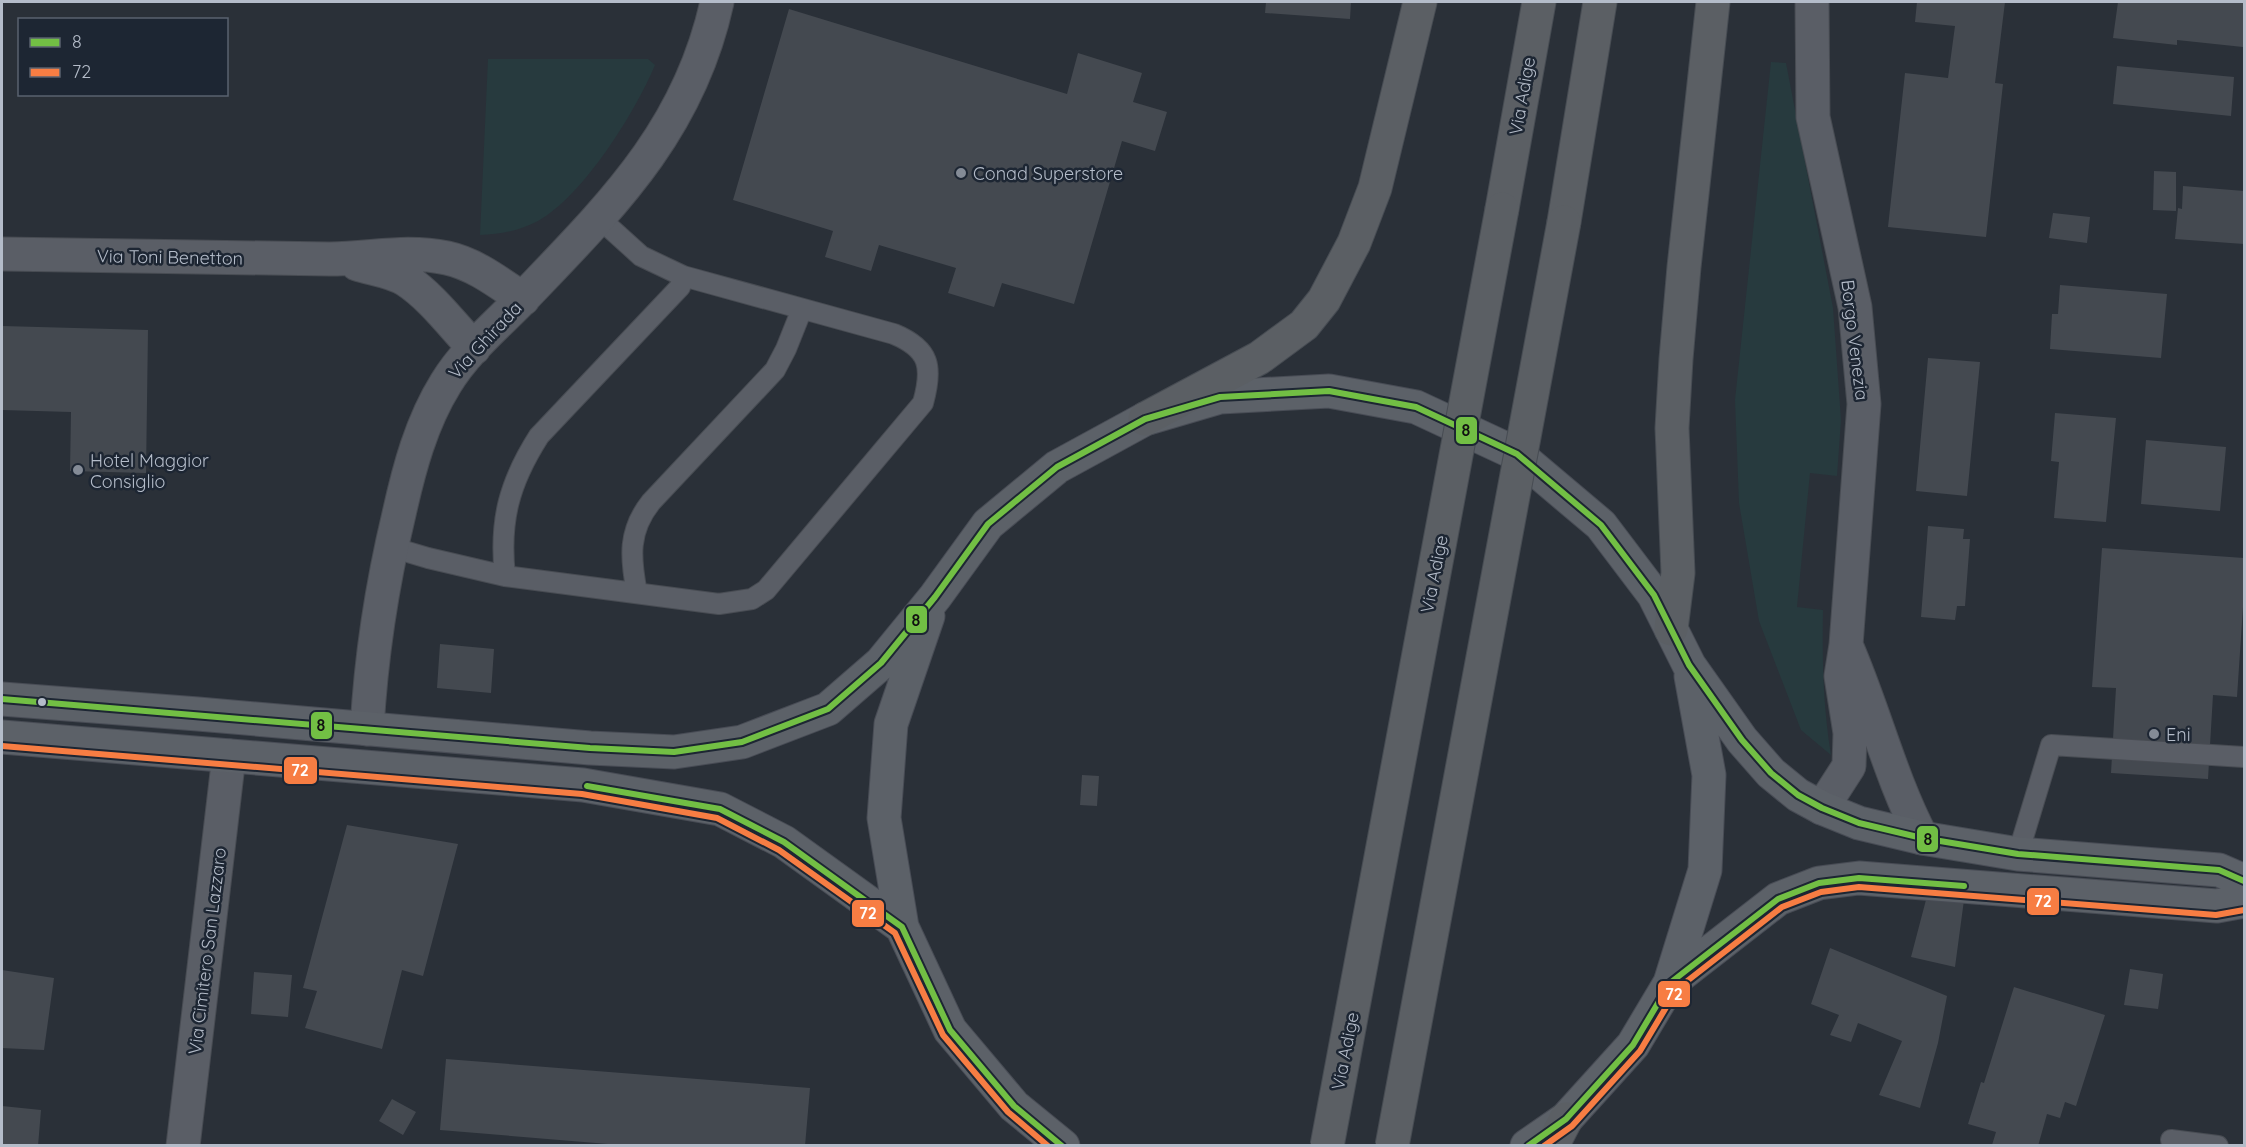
<svg xmlns="http://www.w3.org/2000/svg" width="2246" height="1147" font-family="Quicksand,sans-serif">
  <style>
    .green { fill: #273a3e }
    .building { fill: #444950 }
    .lines { fill: none; stroke-linecap: round; stroke-linejoin: round }
    .service-casing { stroke: #484c53; stroke-width: 22 }
    .minor-casing { stroke: #484c53; stroke-width: 35 }
    .primary-casing { stroke: #484c55; stroke-width: 35 }
    .trunk-casing { stroke: #474c53; stroke-width: 35 }
    .service { stroke: #5a5e66; stroke-width: 20 }
    .minor { stroke: #5a5e66; stroke-width: 33 }
    .primary { stroke: #5c6168; stroke-width: 33 }
    .trunk { stroke: #5b5f64; stroke-width: 33 }
    .trunk-bridge-casing { stroke: #474c53; stroke-width: 35; stroke-linecap: butt }
    .trunk-bridge { stroke: #5b5f64; stroke-width: 33 }
    .bus-1-casing { stroke: #1d2633; stroke-width: 10 }
    .bus-2-casing { stroke: #1d2633; stroke-width: 10 }
    .bus-1 { stroke: #72bf44; stroke-width: 6 }
    .bus-2 { stroke: #f77d43; stroke-width: 6 }
    .poi-dot { fill: #848b96; stroke: #1d2633; stroke-width: 2 }
    .bus-dot { fill: #b4bcc9; stroke: #1d2633; stroke-width: 2 }
    .labels { text-anchor: middle; dominant-baseline: central; stroke-width: 5; stroke-linejoin: round; paint-order: stroke }
    .street-label { font-size: 18px; fill: #b4bcc9; stroke: #1d2633 }
    .poi-label { font-size: 18px; fill: #b4bcc9; stroke: #1d2633; text-anchor: start }
    .line-badge { stroke: #1d2633; stroke-width: 2 }
    .badge-label { font-size: 16px; text-anchor: middle; font-weight: bold; fill: #fff }
    .pale-badge-label { font-size: 16px; text-anchor: middle; font-weight: bold; fill: #111 }
  </style>
  <rect width="100%" height="100%" fill="#2a3038"/>
  <path class="green" d="M488 59H648L655 65C635 113 583 196 538 221 519 231 501 234 480 235Z
    M1771 62 1786 63 1833 308 1841 420 1837 476 1810 473 1797 607 1823 610C1822 659 1823 706 1831 755L1801 730 1759 621 1739 503 1735 400Z"/>
  <path class="building" d="M1266 2H1351L1350 19 1265 13Z
    M1917 2H2005L1995 83 2003 84 1986 237 1888 227 1905 73 1948 78 1955 26 1915 22Z
    M2118 2H2244L2243 47 2177 40V45L2113 38Z
    M789 9 1067 94 1078 53 1142 73 1133 102 1167 112 1155 151 1122 141 1074 304 1002 283 994 307 948 293 956 268 879 245 871 271 825 257 833 231 733 200Z
    M2117 66 2234 77 2231 116 2113 104Z
    M2154 171 2176 172V211L2153 210Z
    M2183 186 2244 191V244L2175 239 2178 208 2182 209Z
    M2053 213 2090 217 2087 243 2049 238Z
    M2060 285 2167 294 2161 358 2050 349 2052 314H2058Z
    M2 326 148 330 146 473 70 471 71 412 2 410Z
    M1928 358 1980 362 1967 496 1916 491Z
    M2055 413 2116 418 2106 522 2054 518 2059 462 2051 461Z
    M2146 440 2226 447 2220 511 2141 504Z
    M1928 526 1964 529 1963 539H1970L1965 606H1957L1955 620 1921 617Z
    M2102 548 2244 558V592L2237 697 2213 695 2208 779 2111 773 2116 688 2092 687Z
    M440 644 494 649 491 693 437 688Z
    M1082 775 1099 776 1097 806 1080 805Z
    M347 825 458 844 423 976 402 970 382 1049 305 1028 317 991 303 988Z
    M1927 896 1964 900 1955 967 1911 957Z
    M1830 948 1947 996 1938 1043 1920 1108 1879 1095 1902 1041 1858 1023 1851 1042 1830 1035 1839 1015 1811 1004Z
    M2130 969 2163 974 2158 1009 2124 1005Z
    M2 970 54 978 44 1050 2 1048Z
    M254 972 292 975 288 1017 251 1014Z
    M2014 987 2105 1015 2076 1106 2065 1102 2060 1118 2047 1114 2038 1146 1992 1145 1996 1132 1968 1124 1981 1082 1984 1083Z
    M446 1059 810 1088 805 1146H632L440 1130Z
    M392 1099 416 1112 403 1135 379 1121Z
    M2 1106 41 1110 38 1146H2Z"/>
  <g class="lines">
    <g class="service-casing">
      <path id="service" d="M391 547 428 558 505 576 719 604 752 599 766 590 923 403C933 367 930 349 894 334L683 276 641 256 599 218
        M505 576C499 521 509 483 539 436L680 287 683 276
        M637 593C630 557 628 531 651 502L775 370 786 349 802 309
        M2018 854 2051 745 2244 757
        M2171 1140 2218 1146"/>
    </g>
    <g class="minor-casing">
      <path id="minor" d="M1812 2 1813 117 1855 307 1864 404 1846 645
        M2 254C111 256 220 257 329 259 372 259 403 249 447 258 475 264 499 283 523 299
        M357 264C373 269 392 271 406 280 431 296 454 327 474 348
        M367 729C371 656 382 585 399 514 409 469 421 423 446 383 466 350 498 324 525 296 612 205 689 130 717 2
        M1822 808 1849 766 1850 733 1841 676 1846 645C1874 709 1890 777 1922 838
        M183 1146 229 756"/>
    </g>
    <g class="primary-casing">
      <path id="primary" d="M928 616 891 724 884 818 902 927 950 1030 1014 1106 1063 1146
        M2 699 198 714 590 748 674 752 742 742 828 709 881 663 935 597 988 524 1057 467 1145 419 1220 397 1329 391 1416 407 1517 454 1601 525 1654 595 1689 665 1742 740 1771 773 1798 795 1822 808 1859 823 1922 838 2018 854 2219 870 2244 881
        M2 737 583 785 720 809 784 842 902 927
        M1670 983 1778 899 1819 883 1859 878 2217 906 2244 901
        M1527 1146 1566 1119 1633 1045 1670 983 1705 870 1709 775 1691 676"/>
    </g>
    <g class="trunk-casing">
      <path id="trunk" d="M1502 209 1539 2
        M1564 222 1600 2
        M1145 419 1259 358 1304 325 1324 300 1354 243 1375 188 1420 2
        M1671 629 1678 573 1672 428 1676 359 1684 267 1713 2
        M1552 1146 1566 1119"/>
    </g>
    <use href="#service" class="service"/>
    <use href="#minor" class="minor"/>
    <use href="#primary" class="primary"/>
    <use href="#trunk" class="trunk"/>
    <g class="trunk-bridge-casing">
      <path id="trunk-bridge" d="M1327 1146 1502 209
        M1392 1146 1564 222"/>
    </g>
    <use href="#trunk-bridge" class="trunk-bridge"/>
    <g class="bus-1-casing">
      <path id="bus-1" d="M2 699 590 748 674 752 742 742 828 709 881 663 935 597 988 524 1057 467 1145 419 1220 397 1329 391 1416 407 1517 454 1601 525 1654 595 1689 665 1742 740 1771 773 1798 795 1822 808 1859 823 1922 838 2018 854 2219 870 2244 881
        M587 786 720 809 784 842 902 927 950 1030 1014 1106 1062 1146
        M1528 1146 1566 1119 1633 1045 1670 983 1778 899 1819 883 1859 878 1964 886"/>
    </g>
    <g class="bus-2-casing">
      <path id="bus-2" d="M2 746 582 794 717 818 779 850 895 933 943 1035 1008 1112 1048 1146
        M1544 1146 1572 1126 1640 1051 1677 989 1782 907 1821 892 1859 887 2216 915 2244 910"/>
    </g>
    <use href="#bus-1" class="bus-1"/>
    <use href="#bus-2" class="bus-2"/>
  </g>
  <g class="poi-dot">
    <circle cx="961" cy="173" r="6"/>
    <circle cx="78" cy="470" r="6"/>
    <circle cx="2154" cy="734" r="6"/>
  </g>
  <circle class="bus-dot" cx="42" cy="702" r="5"/>
  <g class="labels">
    <g class="street-label">
      <text transform="translate(1522 96) rotate(-80)">Via Adige</text>
      <text transform="translate(170 257) rotate(1)">Via Toni Benetton</text>
      <text transform="translate(485 340) rotate(-47)">Via Ghirada</text>
      <text transform="translate(1855 340) rotate(83)">Borgo Venezia</text>
      <text transform="translate(1434 574) rotate(-79)">Via Adige</text>
      <text transform="translate(207 951) rotate(-83)">Via Cimitero San Lazzaro</text>
      <text transform="translate(1345 1051) rotate(-79)">Via Adige</text>
    </g>
    <g class="poi-label">
      <text x="973" y="173">Conad Superstore</text>
      <text x="90" y="460">Hotel Maggior<tspan x="90" dy="21">Consiglio</tspan></text>
      <text x="2166" y="734">Eni</text>
    </g>
  </g>
  <g class="line-badge">
    <rect x="1455" y="416" width="23" height="29" rx="6" fill="#72bf44"/>
    <rect x="905" y="605" width="23" height="29" rx="6" fill="#72bf44"/>
    <rect x="310" y="711" width="23" height="29" rx="6" fill="#72bf44"/>
    <rect x="283" y="756" width="35" height="29" rx="6" fill="#f77d43"/>
    <rect x="1916" y="825" width="23" height="28" rx="6" fill="#72bf44"/>
    <rect x="2026" y="887" width="34" height="29" rx="6" fill="#f77d43"/>
    <rect x="851" y="899" width="34" height="29" rx="6" fill="#f77d43"/>
    <rect x="1657" y="980" width="34" height="28" rx="6" fill="#f77d43"/>
  </g>
  <g class="badge-label">
    <text x="300" y="776">72</text>
    <text x="2043" y="907">72</text>
    <text x="868" y="919">72</text>
    <text x="1674" y="1000">72</text>
  </g>
  <g class="pale-badge-label">
    <text x="1466" y="436">8</text>
    <text x="916" y="626">8</text>
    <text x="321" y="731">8</text>
    <text x="1928" y="845">8</text>
  </g>
  <rect width="2246" height="1147" fill="none" stroke="#b4bcc9" stroke-width="6"/>
  <rect x="18" y="18" width="210" height="78" fill="#1d2633" stroke="#59626f" stroke-width="1.5"/>
  <rect x="30" y="38" width="30" height="9" fill="#72bf44" stroke="#59626f" stroke-width="1.5"/>
  <text x="72" y="48" font-size="18" fill="#b4bcc9">8</text>
  <rect x="30" y="68" width="30" height="9" fill="#f77d43" stroke="#59626f" stroke-width="1.5"/>
  <text x="72" y="78" font-size="18" fill="#b4bcc9">72</text>
</svg>
